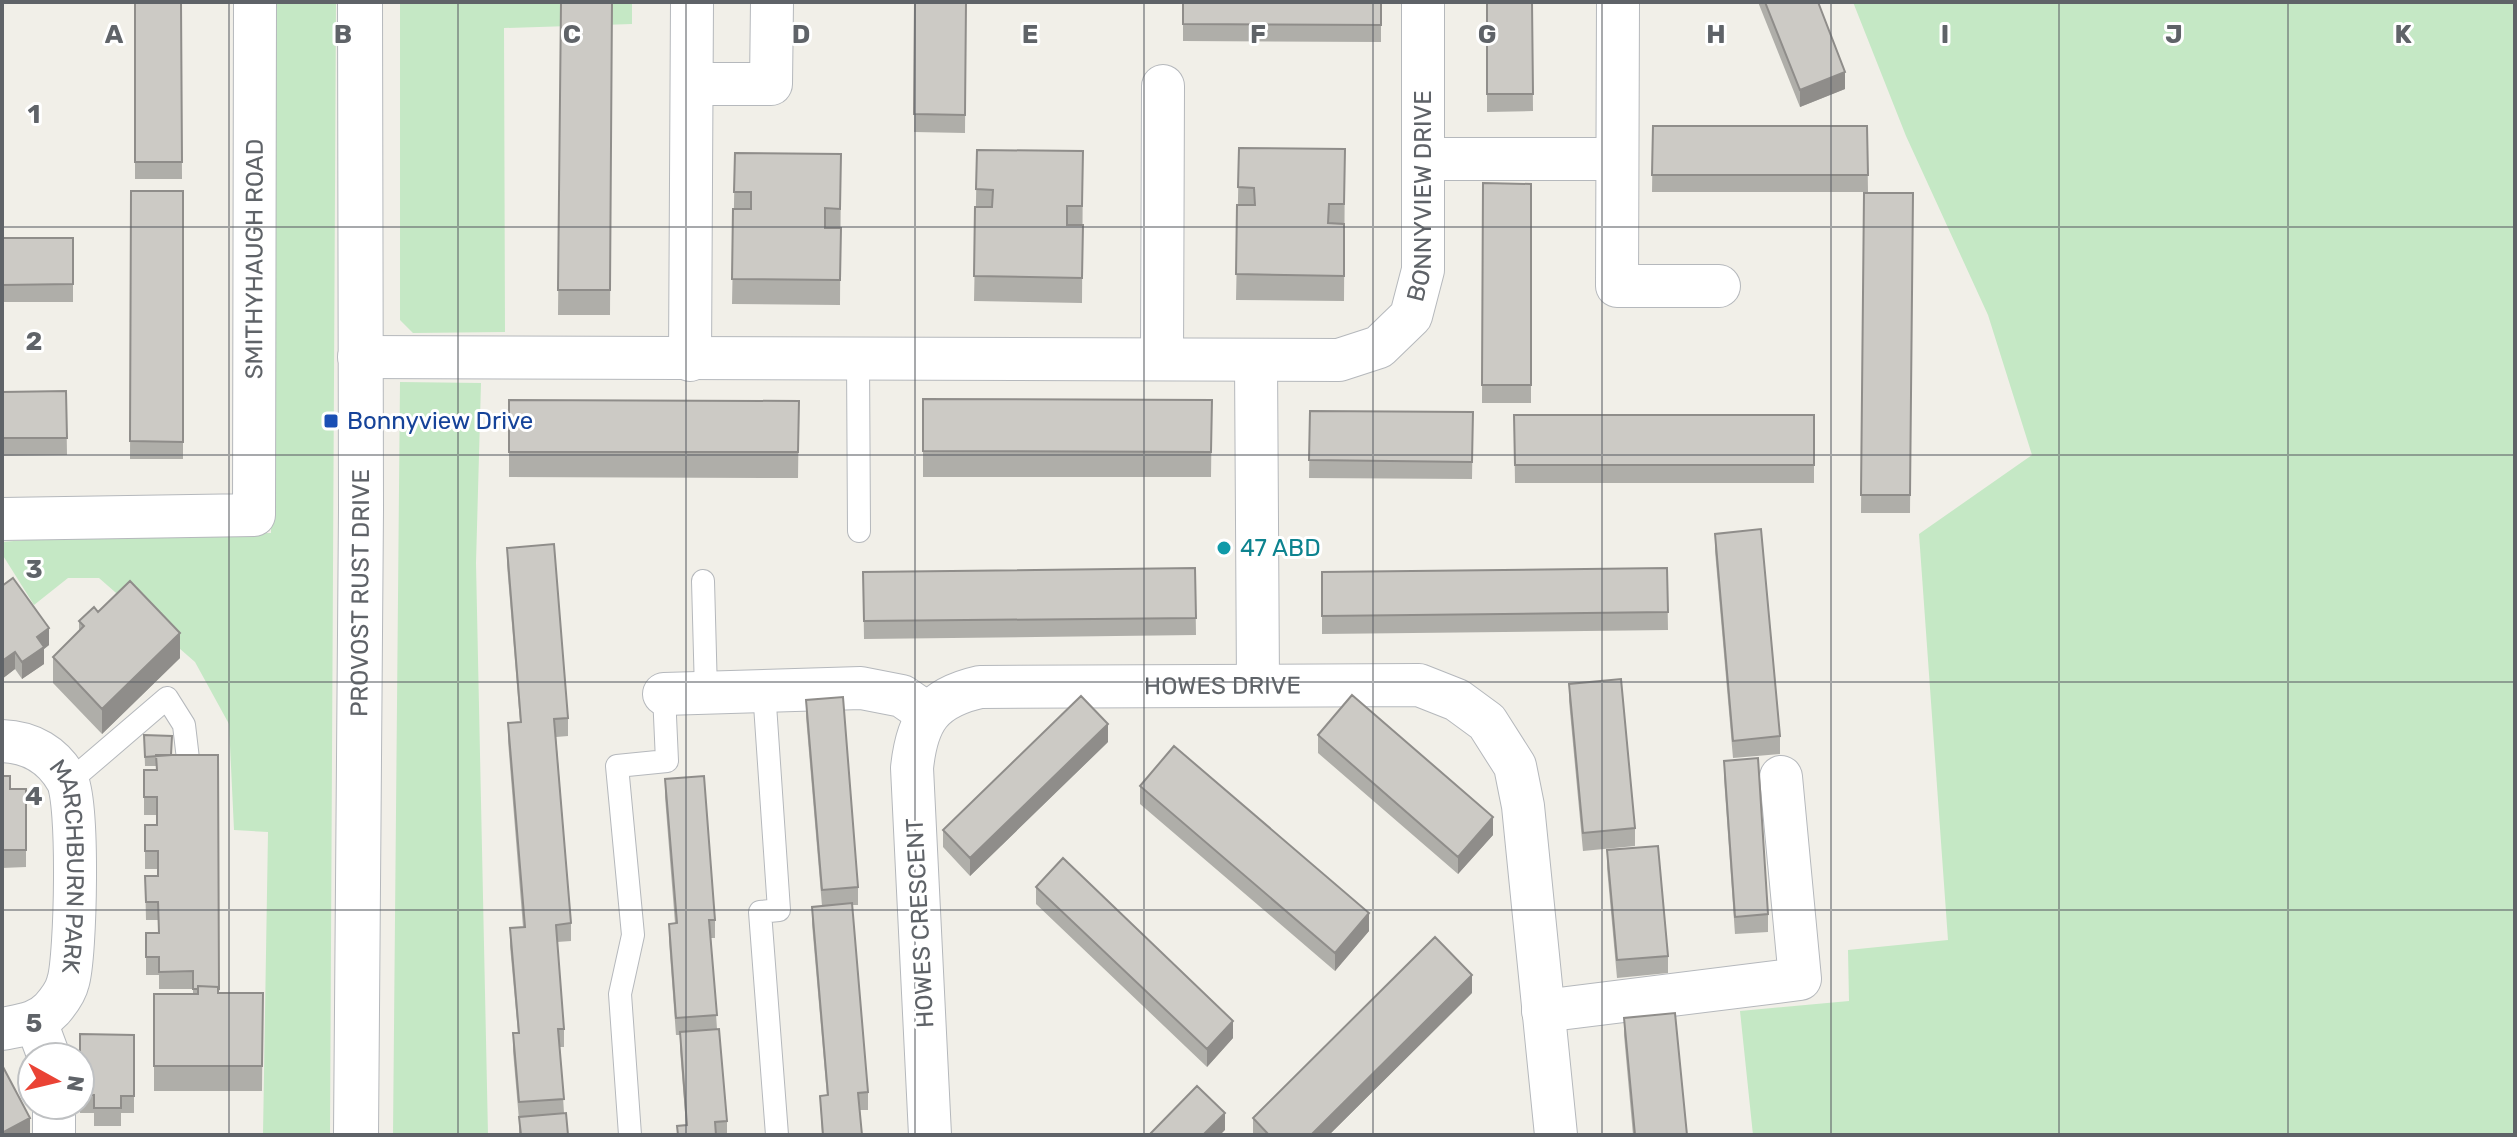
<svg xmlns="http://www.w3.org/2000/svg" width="2517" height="1137" font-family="Rubik,sans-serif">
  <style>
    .green { fill: #c5e8c5 }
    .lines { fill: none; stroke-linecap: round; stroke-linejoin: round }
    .service-casing { stroke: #b5b8bc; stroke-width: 24 }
    .minor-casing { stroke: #b5b8bc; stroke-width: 44 }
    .tertiary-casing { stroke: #b5b8bc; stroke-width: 46 }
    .service { stroke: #fff; stroke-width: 22 }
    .minor { stroke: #fff; stroke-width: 42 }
    .tertiary { stroke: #fff; stroke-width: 44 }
    .wall { fill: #afaea9 }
    .shaded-wall { fill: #8f8d8a }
    .building { fill: #cccac5; stroke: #8f8d8a; stroke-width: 2 }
    .grid { fill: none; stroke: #5f6368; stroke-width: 2; stroke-opacity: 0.55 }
    .transit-dot { fill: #1a4fb4; stroke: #fff; stroke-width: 3 }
    .culture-dot { fill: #0f9aa8; stroke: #fff; stroke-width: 3 }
    .labels { text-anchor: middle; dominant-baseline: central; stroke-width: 6; stroke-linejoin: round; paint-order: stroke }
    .street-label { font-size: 24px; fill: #5f6368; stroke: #fff }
    .transit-label { font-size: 24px; fill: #164399; stroke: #fff; text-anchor: start }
    .culture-label { font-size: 24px; fill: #0d838f; stroke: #fff; text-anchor: start }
    .grid-label { font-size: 26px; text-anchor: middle; font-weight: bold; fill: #5f6368; stroke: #fff; stroke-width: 6; stroke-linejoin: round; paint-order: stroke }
  </style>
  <rect width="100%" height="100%" fill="#f1efe8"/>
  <path class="green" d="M272 2H336L330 1135H263L268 832 234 830 229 724 195 662 99 578H68L34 605 2 554V542L73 536 271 533Z
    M400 2H632V24L504 28 505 332 413 333 400 320Z
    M1853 2H2515V1135H1753L1740 1011 1849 1001 1848 950 1948 940 1919 534 2032 455 1988 315 1906 136Z
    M400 382 481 383 476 563 488 1135H393Z"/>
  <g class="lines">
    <g class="service-casing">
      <path id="service" d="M858 358 859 531
        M703 581 706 692
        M764 690 779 910 760 912 777 1135
        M69 782 167 698 184 725 188 759
        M630 1135 620 994 633 935 617 766 667 761 664 694"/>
    </g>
    <g class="minor-casing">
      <g id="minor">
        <path d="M1618 2 1617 286H1719"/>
        <path d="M692 84H771L772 2"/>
        <path d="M1423 159H1616"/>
        <path id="s1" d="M359 357 1339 360 1379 347 1411 316 1423 270V2"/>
        <path d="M1162 359 1163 86"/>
        <path d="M690 360 692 2"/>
        <path d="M1256 360 1258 684"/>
        <path id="s2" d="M2 519 254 515 255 2"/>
        <path d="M664 694 861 688 902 696 928 714"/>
        <path id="s3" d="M2 741C31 742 53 755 67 780 79 799 76 957 68 982 66 991 58 1002 52 1009 38 1024 21 1025 2 1029"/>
        <path d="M1543 1011 1800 979 1781 777"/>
        <path d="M36 1022 49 1057"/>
        <path d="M54 1105V1135"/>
        <path id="s4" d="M930 1135 912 768C917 720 931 698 980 687L1419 685 1457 700 1487 722 1515 766 1523 806 1556 1135"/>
      </g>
    </g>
    <g class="tertiary-casing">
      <g id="tertiary">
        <path id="s5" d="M356 1135 361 509 360 2"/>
      </g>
    </g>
    <use href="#service" class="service"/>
    <use href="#minor" class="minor"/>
    <use href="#tertiary" class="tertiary"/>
  </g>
  <path class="wall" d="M135 2H181L182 179H135Z
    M561 2H612L610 315H558Z
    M915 2H966L965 133 914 132Z
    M1183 2H1381V42L1183 41Z
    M1487 2H1532L1533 111 1487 112Z
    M1758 2H1818L1845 89 1800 107Z
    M1653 126H1867L1868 192H1652Z
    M1239 148 1345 149 1344 301 1236 300Z
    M977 150 1083 151 1082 303 974 301Z
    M735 153 841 154 840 305 732 304Z
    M1483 183 1531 184V403H1482Z
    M131 191H183V459H130Z
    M1864 193H1913L1910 513H1861Z
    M2 238H73V302H2Z
    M66 391 67 455 2 456V392Z
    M923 399 1212 400 1211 477H923Z
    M509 400 799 401 798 478 509 477Z
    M1310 411 1473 412 1472 479 1309 478Z
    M1514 415H1814V483H1515Z
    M1715 534 1780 736V754L1733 758 1715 551Z
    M507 548 568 718V736L556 737 571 923V941L557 942 564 1029V1047H560L564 1113 568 1135H519V1120L513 1051V1033H518L510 946V928L523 927 508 741V723L520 722 507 565Z
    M1195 568 1196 635 864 639 863 572Z
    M1667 568 1668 630 1322 634V572Z
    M2 586 49 645 44 649V664L22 679 15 669 2 679Z
    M98 612 180 658 102 734 53 683V657L79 631V621Z
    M1569 684 1635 828V846L1583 851 1569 701Z
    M806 700 858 887V905H852L868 1092V1110H860L862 1135H822L820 1096H827L812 924V907L822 906 806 717Z
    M144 735 171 755H218L219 993H263L262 1091H154V994H193V989H159V975H146V933H159L158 920H146L145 876H158V869H145V825H157V815H144V770H156V766H145Z
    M1318 735 1493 835 1458 874 1318 753Z
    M1108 742 970 876 943 847V830Z
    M1724 761 1768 914V932L1735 934 1724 778Z
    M2 776 10 789H26V867L2 868Z
    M665 779 715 920V938H711L717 1029 727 1121V1135H677V1126L686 1125 680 1050V1035H676L669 941V924L675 923 665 797Z
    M1140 786 1369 931 1335 971 1140 804Z
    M1607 850 1668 956V973L1617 978 1607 868Z
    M1036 887 1233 1038 1207 1067 1036 904Z
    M1472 993 1329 1135H1253V1118Z
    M1624 1018 1687 1135H1633L1624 1035Z
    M80 1034 134 1035V1113H121V1126H94V1113H80Z"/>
  <path class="shaded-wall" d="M1845 72V89L1800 107V90Z
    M49 628V645L44 649V664L22 679V662L37 637Z
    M180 633V658L102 734V709Z
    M15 652V669L2 679V694V661Z
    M1108 724V742L970 876V858Z
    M1493 817V835L1458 874V857Z
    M1369 913V931L1335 971V953Z
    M1472 975V993L1329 1135H1311Z
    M1233 1021V1038L1207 1067V1049Z
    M1225 1113V1130L1220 1135H1203Z
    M30 1118V1135H2V1133Z"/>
  <path class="building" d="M135 2H181L182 162H135Z
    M561 2H612L610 290H558Z
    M915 2H966L965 115 914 114Z
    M1183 2H1381V25L1183 24Z
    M1487 2H1532L1533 94H1487Z
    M1765 2H1818L1845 72 1800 90Z
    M1653 126H1867L1868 175H1652Z
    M1239 148 1345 149 1344 204H1329L1328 223 1344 224V276L1236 274 1237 205H1255L1254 188 1238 187Z
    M977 150 1083 151 1082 206H1067V225H1083L1082 278 974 276 975 207H992L993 190 976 189Z
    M735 153 841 154 840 209 825 208V228H841L840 280 732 279 733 209H751V192H734Z
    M1483 183 1531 184V385H1482Z
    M131 191H183V442L130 441Z
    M1864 193H1913L1910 495H1861Z
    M2 238H73V284L2 285Z
    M66 391 67 438H2V392Z
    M923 399 1212 400 1211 452 923 451Z
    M509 400 799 401 798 452H509Z
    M1310 411 1473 412 1472 462 1309 460Z
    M1514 415H1814V465H1515Z
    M1761 529 1780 736 1733 741 1715 534Z
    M554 544 568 718 554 719 571 923 556 925 564 1029H558L564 1099 519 1102 513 1033H519L510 928 525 927 508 723 521 722 507 548Z
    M1195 568 1196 618 864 621 863 572Z
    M1667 568 1668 612 1322 616V572Z
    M13 578 49 628 37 637 44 647 22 662 15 652 2 661V586Z
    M130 581 180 633 102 709 53 657 84 626 79 621 94 607 98 612Z
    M1621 679 1635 828 1583 833 1569 684Z
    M1352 695 1493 817 1458 857 1318 735Z
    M1081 696 1108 724 970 858 943 830Z
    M843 697 858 887 822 890 806 700Z
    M144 735 172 736 171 755 145 757Z
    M1174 746 1369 913 1335 953 1140 786Z
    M156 755H218L219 988 218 987 198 986V989H193V971L159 972V957H146V933H159L158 902H146L145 876H158V851H145V825H157V797H144V770H157Z
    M1758 758 1768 914 1735 917 1724 761Z
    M2 776H10V789H26V850H2Z
    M704 776 715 920H709L717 1015 676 1018 669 924 677 923 665 779Z
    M1658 846 1668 956 1617 960 1607 850Z
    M1063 858 1233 1021 1207 1049 1036 887Z
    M852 903 868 1092 858 1093 862 1135H823L820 1096 828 1095 812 907Z
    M1435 937 1472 975 1311 1135H1269L1253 1118Z
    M198 986 218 987V993H263L262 1066H154V994H198Z
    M1675 1013 1687 1135H1635L1624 1018Z
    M719 1029 727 1121 715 1122 716 1135H678L677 1126 687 1125 680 1032Z
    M80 1034 134 1035V1096H121V1108H94V1095H80Z
    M2 1065 30 1118 2 1133Z
    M1197 1086 1225 1113 1203 1135H1149Z
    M566 1113 568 1135H521L519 1117Z"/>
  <path class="grid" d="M229 2V1135M458 2V1135M686 2V1135M915 2V1135M1144 2V1135M1373 2V1135M1602 2V1135M1831 2V1135M2059 2V1135M2288 2V1135M2 227H2515M2 455H2515M2 682H2515M2 910H2515"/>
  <rect class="transit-dot" x="323" y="413" width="16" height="16" rx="4"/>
  <circle class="culture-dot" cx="1224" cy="548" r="8"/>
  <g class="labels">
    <g class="street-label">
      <text stroke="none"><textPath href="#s1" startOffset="1188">BONNYVIEW DRIVE</textPath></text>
      <text stroke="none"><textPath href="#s2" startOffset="508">SMITHYHAUGH ROAD</textPath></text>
      <text stroke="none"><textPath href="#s5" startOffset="542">PROVOST RUST DRIVE</textPath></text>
      <text stroke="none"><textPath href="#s4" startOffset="726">HOWES DRIVE</textPath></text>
      <text stroke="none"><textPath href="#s3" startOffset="166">MARCHBURN PARK</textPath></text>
      <text transform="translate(920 923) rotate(-93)">HOWES CRESCENT</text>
    </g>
    <g class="transit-label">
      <text x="347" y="421">Bonnyview Drive</text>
    </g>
    <g class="culture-label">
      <text x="1240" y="548">47 ABD</text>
    </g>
  </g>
  <g class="grid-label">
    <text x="114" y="43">A</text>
    <text x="343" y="43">B</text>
    <text x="572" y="43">C</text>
    <text x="801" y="43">D</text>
    <text x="1030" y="43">E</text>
    <text x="1258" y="43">F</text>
    <text x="1487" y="43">G</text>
    <text x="1716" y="43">H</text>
    <text x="1945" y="43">I</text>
    <text x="2174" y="43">J</text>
    <text x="2403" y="43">K</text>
    <text x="34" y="123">1</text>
    <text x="34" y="350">2</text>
    <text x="34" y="578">3</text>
    <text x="34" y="805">4</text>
    <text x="34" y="1032">5</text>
  </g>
  <rect width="2517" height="1137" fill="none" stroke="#5f6368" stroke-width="8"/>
  <g transform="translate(56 1081) rotate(98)"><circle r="38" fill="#ffffff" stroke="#bfc1c3" stroke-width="2"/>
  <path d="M0-6L14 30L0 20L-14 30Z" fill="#ea4335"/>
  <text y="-12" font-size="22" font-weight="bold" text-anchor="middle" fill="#5f6368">N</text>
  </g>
</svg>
